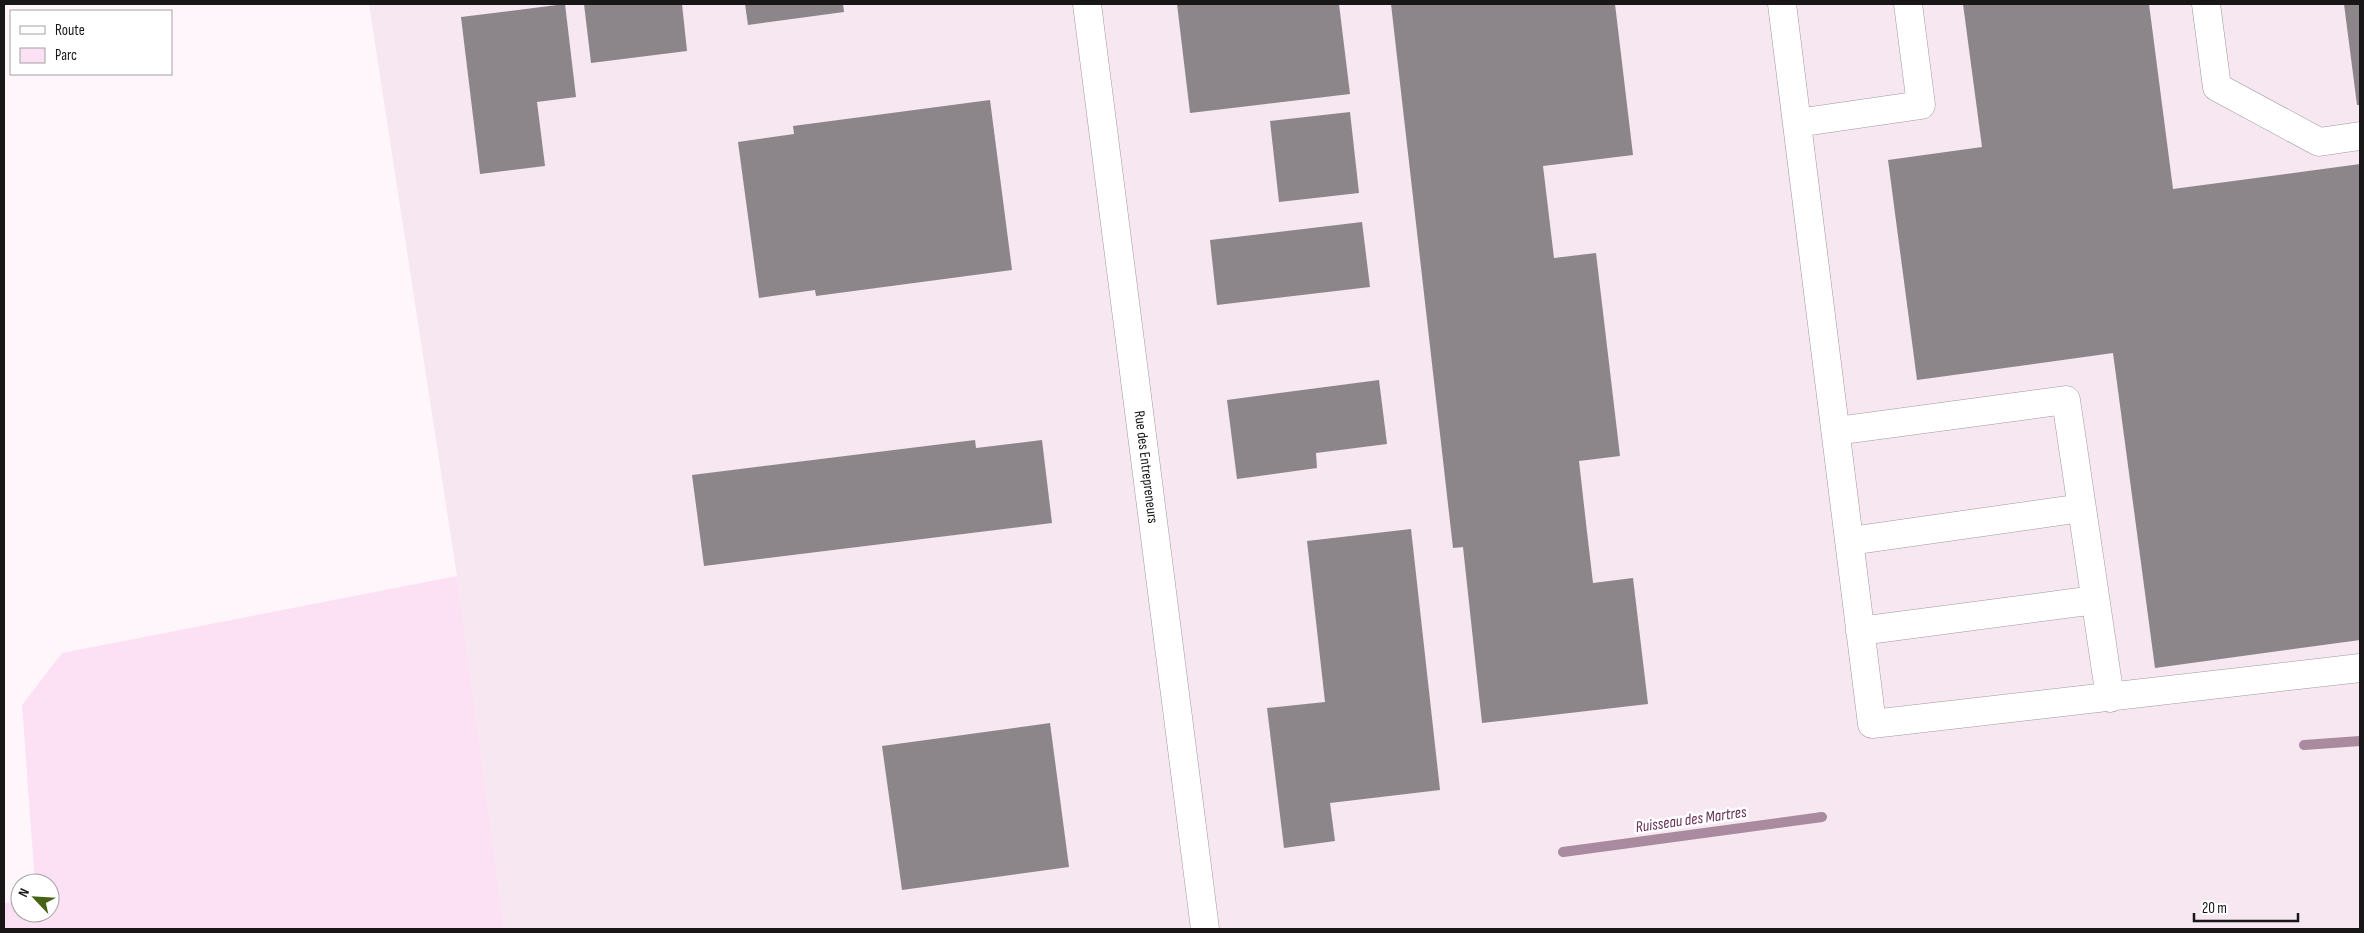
<svg xmlns="http://www.w3.org/2000/svg" width="2364" height="933" font-family="'Sofia Sans Condensed',sans-serif">
  <style>
    .built { fill: #f6e7f1 }
    .green { fill: #fce0f3 }
    .lines { fill: none; stroke-linecap: round; stroke-linejoin: round }
    .stream { stroke: #a98a9f; stroke-width: 10 }
    .building { fill: #8c858a }
    .minor-casing { stroke: #a0999e; stroke-width: 29 }
    .minor { stroke: #fff; stroke-width: 28 }
    .labels { text-anchor: middle; dominant-baseline: central; stroke-width: 5; stroke-linejoin: round; paint-order: stroke }
    .street-label { font-size: 15px; fill: #191618; stroke: #fff }
    .water-label { font-size: 16px; font-style: italic; fill: #663058; stroke: #fff }
  </style>
  <rect width="100%" height="100%" fill="#fff6fc"/>
  <path class="built" d="M369 4H2360V929H504L457 576Z"/>
  <path class="green" d="M457 576 504 928 4 929V903L20 902V913H50V883H35L22 705 62 653Z"/>
  <g class="lines">
    <path class="stream" d="M2304 745 2360 741
      M1563 852 1822 817"/>
  </g>
  <path class="building" d="M565 4 576 97 537 102 545 166 480 174 461 17Z
    M584 4H682L687 51 591 63Z
    M745 4H843L844 12 748 25Z
    M1177 4H1339L1350 94 1190 113Z
    M1391 4H1615L1633 155 1543 166 1554 258 1596 253 1620 456 1579 461 1587 532 1593 583 1633 578 1648 704 1482 723 1463 547 1453 548Z
    M1963 4H2149L2173 189 2360 164V640L2155 668 2113 353 1917 380 1888 160 1982 147Z
    M2344 4H2360V105H2357Z
    M990 100 1012 270 816 296 815 290 759 298 738 142 794 134 793 126Z
    M1350 112 1359 193 1279 202 1270 121Z
    M1362 222 1370 287 1217 305 1210 240Z
    M1379 380 1387 444 1316 453 1317 468 1237 479 1227 400Z
    M975 440 976 448 1042 440 1052 523 704 566 692 475Z
    M1411 529 1440 790 1330 803 1335 841 1284 848 1267 708 1325 702 1307 541Z
    M1050 723 1069 867 902 890 882 746Z"/>
  <g class="lines">
    <g class="minor-casing">
      <path id="minor" d="M1087 4 1205 929
        M1782 4 1872 724 2360 668
        M2206 4 2217 87 2319 142 2360 136
        M1797 123 1921 105 1908 4
        M1836 431 2066 400 2110 698
        M1850 541 2082 508
        M1860 631 2095 600"/>
    </g>
    <use href="#minor" class="minor"/>
  </g>
  <g class="labels">
    <g class="street-label">
      <text transform="translate(1146 467) rotate(83)">Rue des Entrepreneurs</text>
    </g>
    <g class="water-label">
      <text transform="translate(1691 820) rotate(-8)">Ruisseau des Martres</text>
    </g>
  </g>
  <rect width="2364" height="933" fill="none" stroke="#191618" stroke-width="10"/>
  <rect x="10" y="10" width="162" height="65" fill="#ffffff" stroke="#a3a2a3"/>
  <rect x="20" y="26" width="25" height="8" fill="#ffffff" stroke="#a3a2a3"/>
  <text x="55" y="35" font-size="15" fill="#191618">Route</text>
  <rect x="20" y="48" width="25" height="15" fill="#fce0f3" stroke="#a3a2a3"/>
  <text x="55" y="60" font-size="15" fill="#191618">Parc</text>
  <g transform="translate(35 898) rotate(295)"><circle r="24" fill="#ffffff" stroke="#a3a2a3"/>
  <path d="M0-4L9 19L0 12L-9 19Z" fill="#466315"/>
  <text y="-8" font-size="14" font-weight="bold" text-anchor="middle" fill="#191618">N</text>
  </g>
  <path d="M2194 913v8h104v-8" fill="none" stroke="#191618" stroke-width="2.5"/>
  <text x="2202" y="913" font-size="15" fill="#191618" stroke="#ffffff" stroke-width="4" paint-order="stroke">20 m</text>
</svg>
